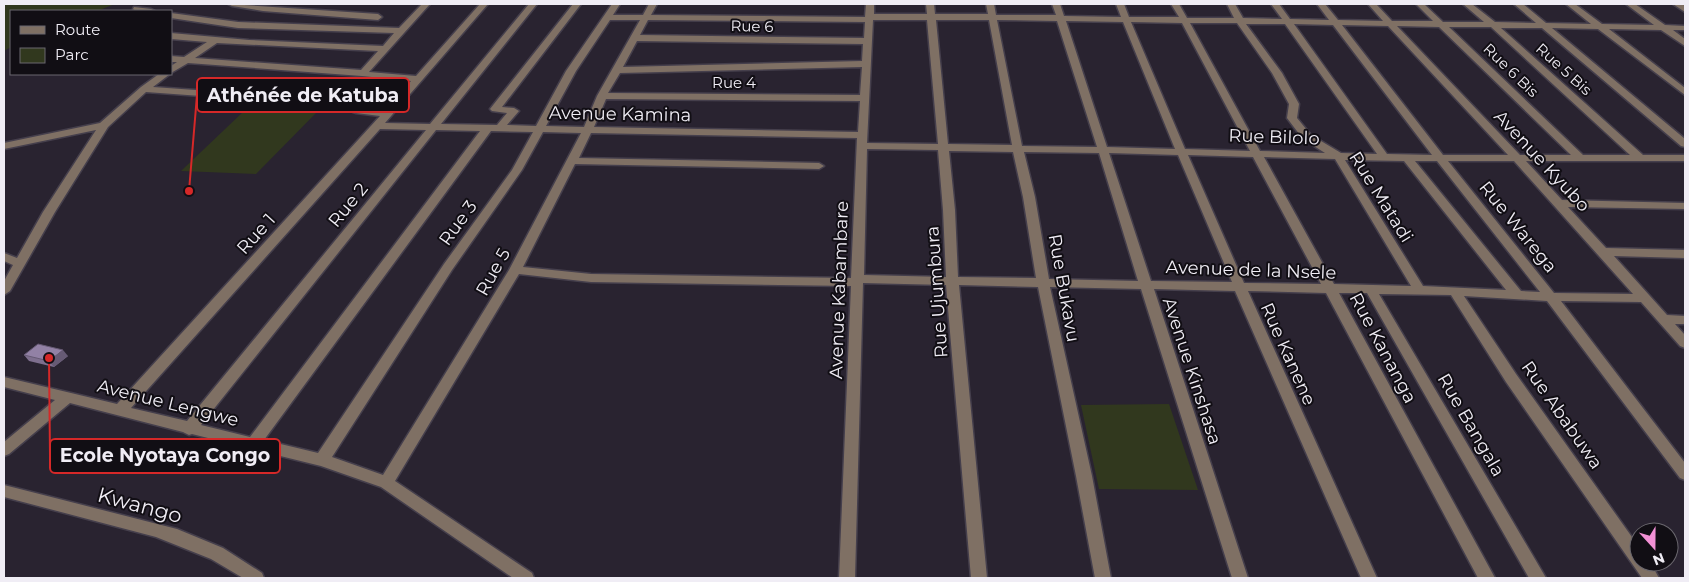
<svg xmlns="http://www.w3.org/2000/svg" width="1689" height="582" font-family="Montserrat,sans-serif">
  <style>
    .green { fill: #31381e }
    .lines { fill: none; stroke-linecap: round; stroke-linejoin: round }
    .minor-casing { stroke: #453f4c; stroke-width: 3 }
    .minor { fill: #7f7064; fill-rule: evenodd }
    .wall { fill: #7e6f8e }
    .shaded-wall { fill: #665a74 }
    .building { fill: #9281a5; stroke: #665a74 }
    .labels { text-anchor: middle; dominant-baseline: central; stroke-width: 4; stroke-linejoin: round; paint-order: stroke }
    .far-street-label { font-size: 15px; fill: #f0edf5; stroke: #110e14 }
    .street-label { font-size: 18px; fill: #f0edf5; stroke: #110e14 }
    .near-street-label { font-size: 21px; fill: #f0edf5; stroke: #110e14 }
    .leader { fill: none; stroke: #d62828; stroke-width: 2 }
    .callout-dot { fill: #d62828; stroke: #110e14; stroke-width: 2 }
    .callout { fill: #110e14; stroke: #d62828; stroke-width: 2 }
    .callout-label { font-size: 19px; text-anchor: middle; font-weight: bold; fill: #f0edf5 }
  </style>
  <rect width="100%" height="100%" fill="#292330"/>
  <path class="green" d="M4 4H115L97 11H11V47L4 51Z
    M244 111 316 113 256 174 181 171Z
    M1169 404 1198 490 1099 489 1081 405Z"/>
  <g class="lines">
    <g class="minor-casing">
      <path id="minor" d="M228 4 378 14 382 17 378 20 263 11 232 6Z
        M422 4H430L369 72 416 76 480 4H488L385 123 430 124 529 4H537L441 124 497 125 507 113 492 111 490 109 573 4H581L502 107 514 108 519 111 507 125 536 126 566 71 612 4H620L613 15H643L649 4H657L651 15 865 17 866 4H874V14H927L926 4H934L935 14H988L986 4H994L996 15H1056L1052 4H1060L1064 16 1121 17 1116 4H1124L1129 17H1179L1171 4H1179L1187 18H1234L1227 4H1235L1243 18 1282 19 1271 4H1279L1290 19 1329 20 1317 4H1325L1338 20 1383 21 1368 4H1376L1392 21H1433L1416 4H1424L1443 22H1484L1463 4H1472L1495 22 1536 23 1514 4H1523L1546 23 1591 24 1566 4H1575L1602 24 1654 25 1626 4H1635L1665 25 1685 26V30H1673L1685 39V46L1661 30 1609 29 1685 88V95L1598 29 1552 28 1685 139V147L1681 146 1542 28H1501L1643 155H1685V161H1526L1562 200 1685 203V209L1568 207 1606 248 1685 250V258L1614 256 1667 315 1685 316V324H1675L1685 335V348L1680 346 1641 302 1561 301 1685 463V480L1680 478 1547 301 1464 296 1516 374 1639 547V562H1650L1659 578H1642L1506 382 1451 295 1379 294 1546 578H1529L1367 293H1339L1495 578H1478L1326 293 1248 291 1377 578H1361L1235 291 1154 289 1248 578H1232L1141 289 1050 287 1092 476 1111 578H1095L1076 476 1038 287 959 285 987 578H971L946 285 863 283 855 578H839L851 286 591 282 519 274 395 481 532 573 534 578H513L381 487 321 466 192 434 189 435 183 432 70 403 9 454 4 456V442L55 400 4 387V377L117 404 380 116 356 113 337 106 146 92 108 127 55 212 10 291 4 295V281L13 265 4 261V253L17 258 43 212 96 130 4 149V143L100 123 141 87 159 74H170L153 87 339 100 358 107 385 111 411 81 362 76 188 63 171 73V66L177 62H171V56L184 57 207 42 171 39V33L249 40 383 46 394 33 238 28 171 18V13L238 22 399 28ZM610 20H640L597 96 584 127 546 126 576 71ZM648 20 865 22 864 38 640 35ZM873 20H927L938 144 867 143ZM936 20H989L1012 145 948 144ZM997 20 1057 21 1097 147 1022 146ZM1066 21 1123 22 1175 149 1107 147ZM1131 22 1182 23 1250 151 1185 149ZM1190 23H1237L1272 73 1289 104 1287 118 1303 139 1325 153 1260 151ZM1246 24H1285L1377 154 1341 153 1311 135 1297 118 1299 104 1282 73ZM1294 24 1333 25 1432 155 1387 154ZM1342 25 1388 26 1508 155H1443ZM1397 26 1439 27 1571 155H1520ZM1449 27H1491L1630 155H1583ZM637 41 863 44 862 61 623 67ZM217 43 378 51 361 70 195 58ZM862 67 860 95 608 93 620 73ZM606 99 860 101 858 132 594 127ZM380 129 426 130 187 421 131 408ZM436 130 480 131 250 437 201 425ZM491 131 533 132 512 170 444 264 318 453 264 440ZM543 132 581 133 509 270 383 475 332 457 452 270 522 170ZM591 133 857 138 851 278 591 274 523 267 575 164 819 169 824 166 819 163 579 158ZM867 149 938 150 943 210 946 277 864 275ZM949 151 1013 152 1023 197 1036 278 958 277 955 210ZM1024 152 1099 153 1138 281 1049 279 1035 197ZM1109 153 1178 155 1232 282 1151 281ZM1188 155 1253 157 1321 284 1244 283ZM1264 157 1335 159 1411 286 1334 284ZM1345 160 1404 161 1506 290 1423 286ZM1415 161H1437L1540 292 1521 291ZM1448 161H1514L1633 294 1554 293Z
        M1673 4H1682L1685 6V12Z
        M134 7 151 9 155 11H136L133 9Z
        M4 485 177 529 223 548 262 573 264 578H243L211 559 156 537 4 497Z"/>
    </g>
    <use href="#minor" class="minor"/>
  </g>
  <path class="wall" d="M24 355 68 356 54 367 29 361Z"/>
  <path class="shaded-wall" d="M63 350 68 356 54 367 49 361Z"/>
  <path class="building" d="M38 344 63 350 49 361 24 355Z"/>
  <g class="labels">
    <g class="far-street-label">
      <text transform="translate(752 26) rotate(1)">Rue 6</text>
      <text transform="translate(1564 69) rotate(42)">Rue 5 Bis</text>
      <text transform="translate(1511 70) rotate(44)">Rue 6 Bis</text>
      <text x="734" y="82">Rue 4</text>
    </g>
    <g class="street-label">
      <text transform="translate(620 114) rotate(1)">Avenue Kamina</text>
      <text transform="translate(1274 137) rotate(2)">Rue Bilolo</text>
      <text transform="translate(1542 161) rotate(47)">Avenue Kyubo</text>
      <text transform="translate(1381 197) rotate(58)">Rue Matadi</text>
      <text transform="translate(348 205) rotate(-51)">Rue 2</text>
      <text transform="translate(458 223) rotate(-54)">Rue 3</text>
      <text transform="translate(1518 227) rotate(51)">Rue Warega</text>
      <text transform="translate(256 234) rotate(-48)">Rue 1</text>
      <text transform="translate(1251 270) rotate(2)">Avenue de la Nsele</text>
      <text transform="translate(493 272) rotate(-61)">Rue 5</text>
      <text transform="translate(1064 288) rotate(80)">Rue Bukavu</text>
      <text transform="translate(839 290) rotate(-88)">Avenue Kabambare</text>
      <text transform="translate(937 292) rotate(-94)">Rue Ujumbura</text>
      <text transform="translate(1383 348) rotate(62)">Rue Kananga</text>
      <text transform="translate(1288 354) rotate(66)">Rue Kanene</text>
      <text transform="translate(1192 371) rotate(72)">Avenue Kinshasa</text>
      <text transform="translate(168 403) rotate(14)">Avenue Lengwe</text>
      <text transform="translate(1562 415) rotate(55)">Rue Ababuwa</text>
      <text transform="translate(1471 425) rotate(60)">Rue Bangala</text>
    </g>
    <g class="near-street-label">
      <text transform="translate(140 505) rotate(15)">Kwango</text>
    </g>
  </g>
  <path class="leader" d="M189 191L197 95M49 358L50 456"/>
  <g class="callout-dot">
    <circle cx="189" cy="191" r="5"/>
    <circle cx="49" cy="358" r="5"/>
  </g>
  <g class="callout">
    <rect x="197" y="78" width="212" height="34" rx="5"/>
    <rect x="50" y="439" width="230" height="34" rx="5"/>
  </g>
  <g class="callout-label">
    <text x="303" y="102">Athénée de Katuba</text>
    <text x="165" y="462">Ecole Nyotaya Congo</text>
  </g>
  <rect width="1689" height="582" fill="none" stroke="#f0edf5" stroke-width="10"/>
  <rect x="10" y="10" width="162" height="65" fill="#110e14" stroke="#6a676e"/>
  <rect x="20" y="26" width="25" height="8" fill="#7f7064" stroke="#6a676e"/>
  <text x="55" y="35" font-size="15" fill="#f0edf5">Route</text>
  <rect x="20" y="48" width="25" height="15" fill="#31381e" stroke="#6a676e"/>
  <text x="55" y="60" font-size="15" fill="#f0edf5">Parc</text>
  <g transform="translate(1654 547) rotate(159)"><circle r="24" fill="#110e14" stroke="#6a676e"/>
  <path d="M0-4L9 19L0 12L-9 19Z" fill="#f391d6"/>
  <text y="-8" font-size="14" font-weight="bold" text-anchor="middle" fill="#f0edf5">N</text>
  </g>
</svg>
